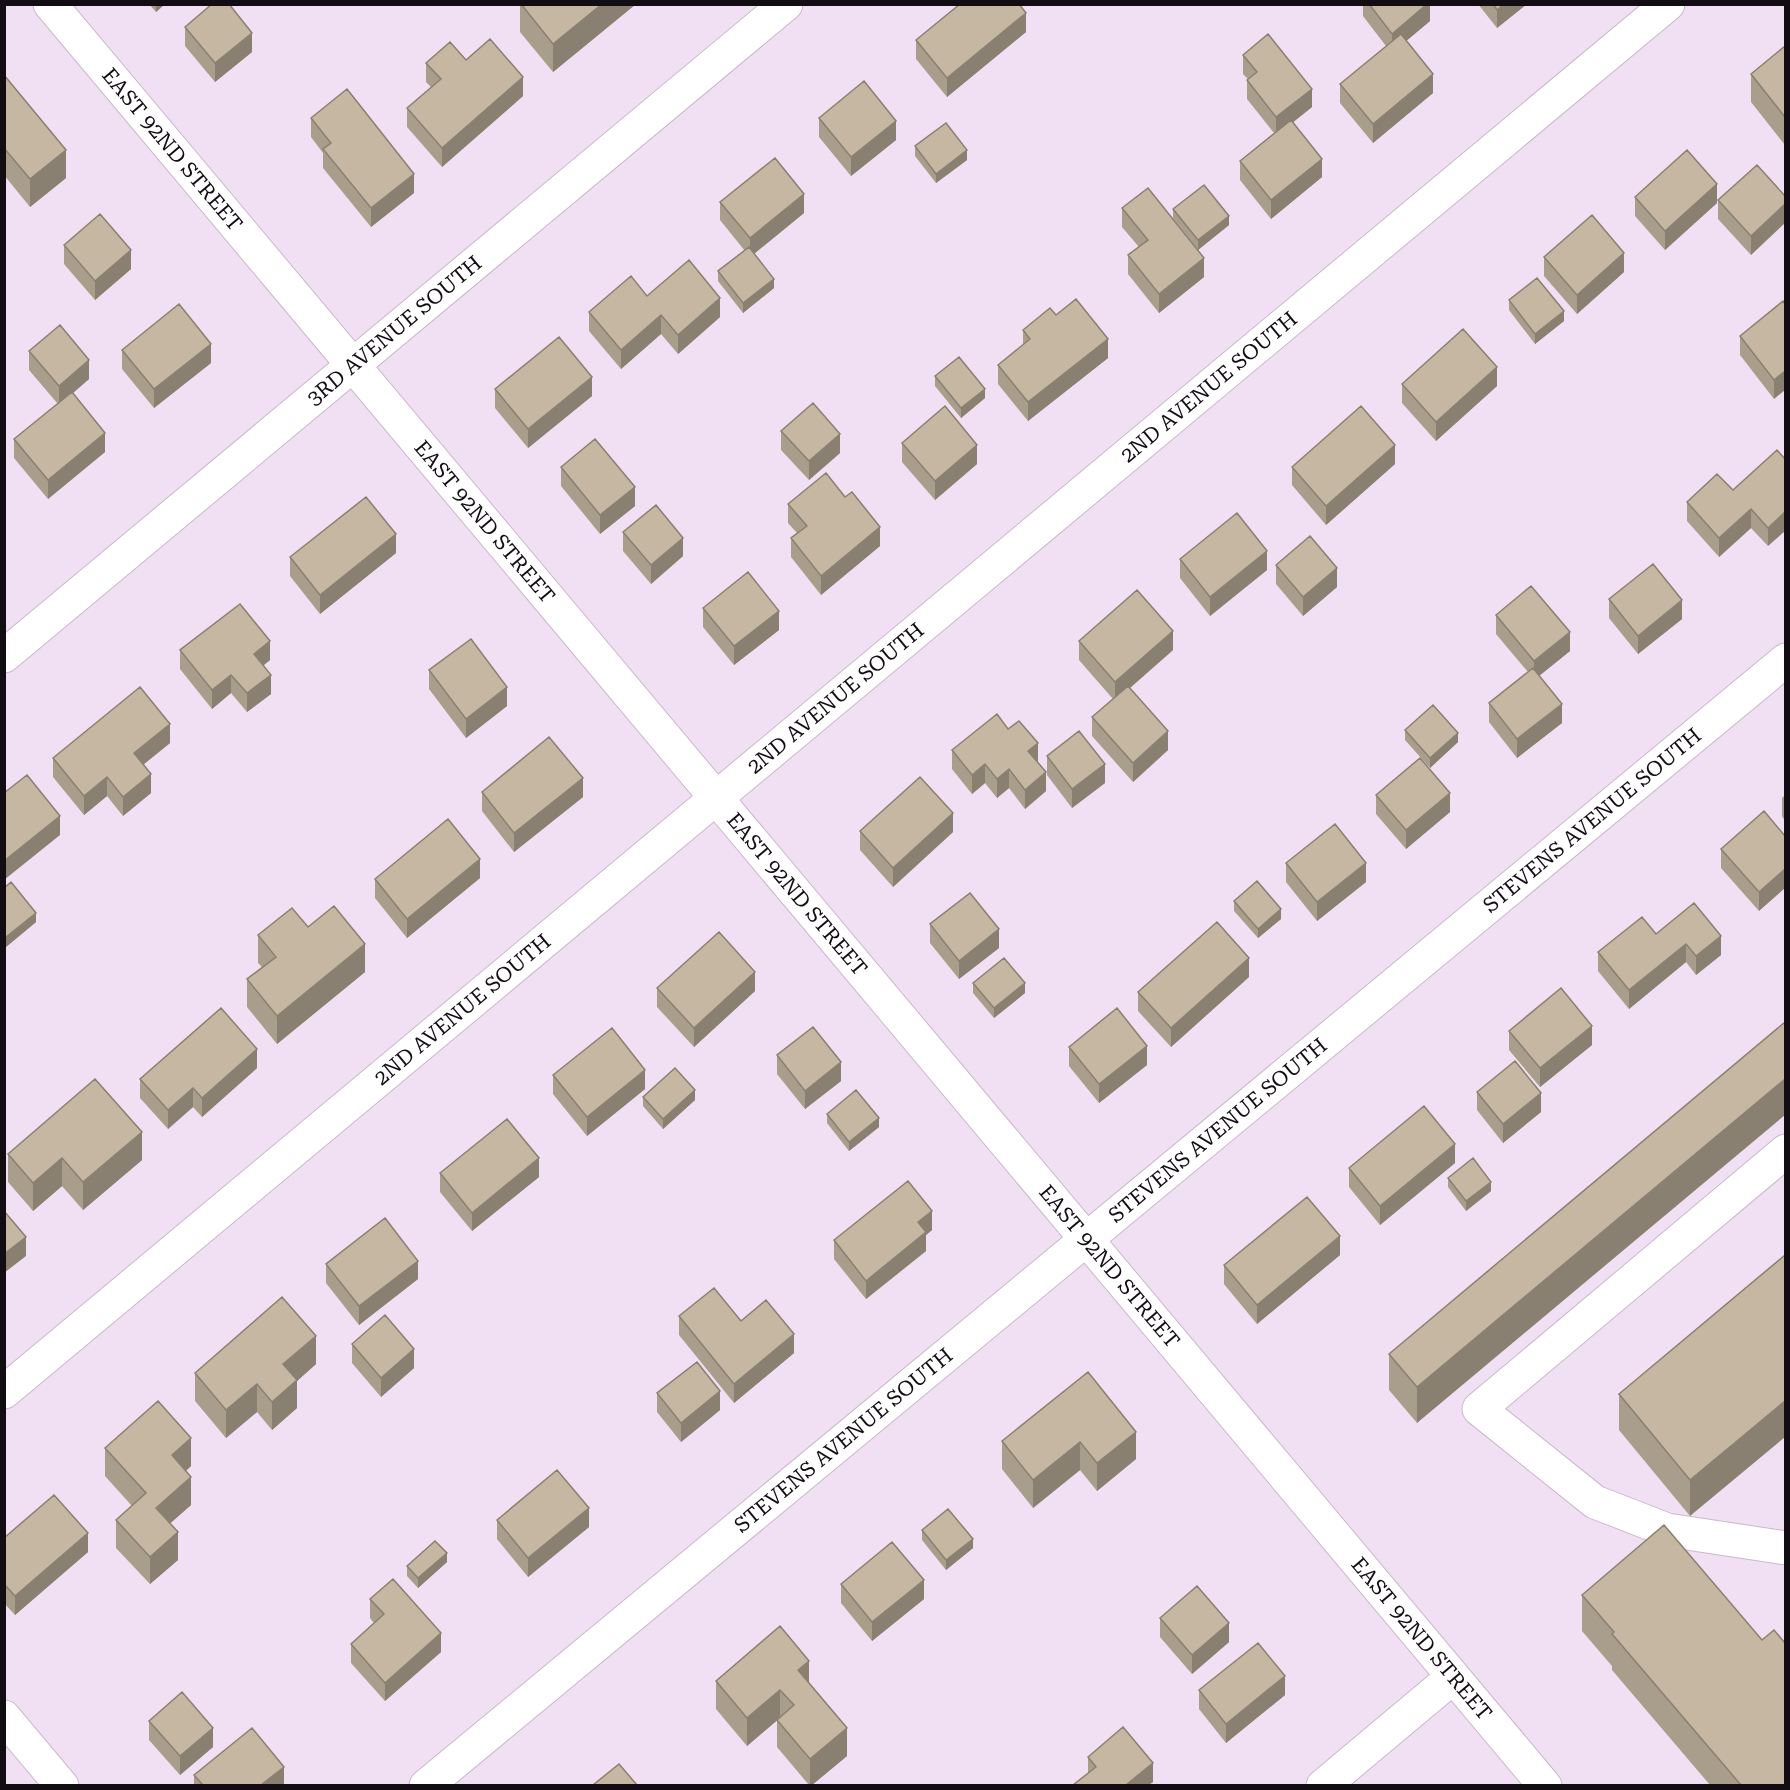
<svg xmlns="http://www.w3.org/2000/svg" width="1790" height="1790" font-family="'Roboto Serif',serif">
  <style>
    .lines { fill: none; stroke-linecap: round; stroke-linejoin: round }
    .minor-casing { stroke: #cab8cb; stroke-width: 35 }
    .minor { stroke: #fff; stroke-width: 33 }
    .wall { fill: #a99d8b }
    .shaded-wall { fill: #8a8071 }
    .building { fill: #c5b7a2; stroke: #8a8071; stroke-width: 1.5 }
    .labels { text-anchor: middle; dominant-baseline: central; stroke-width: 5; stroke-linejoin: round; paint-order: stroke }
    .street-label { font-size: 21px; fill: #120c13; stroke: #fdeefd }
  </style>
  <rect width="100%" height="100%" fill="#f1dff3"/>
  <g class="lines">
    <g class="minor-casing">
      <g id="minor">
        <path id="s1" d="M50 4 1545 1786"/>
        <path id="s2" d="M4 656 786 4"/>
        <path d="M1786 1151 1479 1409 1595 1502 1667 1530 1786 1548"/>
        <path id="s3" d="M4 1392 1668 4"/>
        <path d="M4 1717 62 1786"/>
        <path id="s4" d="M426 1786 1786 660"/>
        <path d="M1323 1786 1453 1677"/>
      </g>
    </g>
    <use href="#minor" class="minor"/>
  </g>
  <path class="wall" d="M149 4H165L156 12Z
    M520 4H636L553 72 520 32Z
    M1363 4H1430V21L1406 41 1433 93 1373 143 1340 103V84L1386 46 1363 16Z
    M1478 4H1527L1497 28Z
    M185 27 252 52 215 82 185 46Z
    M1026 32 947 97 916 59V40Z
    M1785 46V145L1751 102V74Z
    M1243 55 1312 107 1293 122 1322 177 1271 219 1240 180V161L1274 133 1247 99V80L1248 79 1243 74Z
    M466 60 523 96 442 167 407 127V108L431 87 426 82V63Z
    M4 75 66 178 30 207 4 175Z
    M311 118 414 193 371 227 323 168V153L311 137Z
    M819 118 896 140 851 176 819 137Z
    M915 146 967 160 936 183 915 156Z
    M1785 196 1751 255 1718 219V200Z
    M1635 197 1717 203 1665 250 1635 216Z
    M720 202 804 213 754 254 774 288 743 313 718 281V271L745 251 720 220Z
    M1122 208 1204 277 1159 313 1128 274V255L1139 247 1122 227Z
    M1173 209 1229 225 1198 250 1173 218Z
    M64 245 131 269 95 300 64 264Z
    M1544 257 1624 272 1577 314 1544 276Z
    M647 296 720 317 678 354 661 334 621 369 589 331V312Z
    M1509 300 1564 321 1535 344 1509 310Z
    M1783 301 1774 399 1740 355V336Z
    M1056 315 1108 358 1028 421 998 384V365L1023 345V330Z
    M122 350 211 363 154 408 122 369Z
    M29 351 89 379 73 393 105 452 48 499 14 458V439L58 404 29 370Z
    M935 376 985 398 961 418 935 386Z
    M1402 384 1497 386 1436 441 1402 403Z
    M495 389 592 396 528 448 495 408Z
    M781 431 840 453 809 480 781 450Z
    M902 443 977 464 935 500 902 462Z
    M1777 450 1768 546 1751 528 1719 557 1687 521V502L1733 490Z
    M1395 464 1326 525 1292 485V467Z
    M561 467 635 506 600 534 561 486Z
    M788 504 880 546 821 595 791 557V538L797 533 788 523Z
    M623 532 683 556 651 584 623 551Z
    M396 553 320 614 290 576V557Z
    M1180 559 1267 570 1210 616 1180 578Z
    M1276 565 1337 587 1303 616 1276 584Z
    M1609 599 1682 619 1638 654 1609 618Z
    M703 608 779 630 734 665 703 627Z
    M1496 615 1570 651 1539 676 1562 723 1517 758 1489 722V703L1528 672 1496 634Z
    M1079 641 1173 650 1130 688 1168 750 1133 782 1092 736V717L1113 699 1079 660Z
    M180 650 270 660 264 665 271 694 247 712 231 693 212 709 180 669Z
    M429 670 507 706 466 738 429 689Z
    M1008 729 1038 762 1046 791 1025 809 1009 788 997 798 985 783 972 794 952 769V750Z
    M1405 730 1458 742 1430 768 1405 740Z
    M170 743 143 765 151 793 123 816 107 796 84 815 53 777V758Z
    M1047 756 1105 783 1072 808 1047 775Z
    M482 792 583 797 514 852 482 811Z
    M1376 795 1450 812 1406 849 1376 814Z
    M1785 795V821L1782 816V798Z
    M860 831 953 832 893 887 860 850Z
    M1785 836 1759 911 1721 868V849Z
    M1286 863 1366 882 1317 921 1286 882Z
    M480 878 407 938 375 898V879Z
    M4 888 36 922 6 947 4 945Z
    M1234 901 1281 919 1258 938 1234 911Z
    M930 924 999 948 959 979 930 943Z
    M1656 934 1721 955 1696 975 1686 962 1629 1009 1598 971V952Z
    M258 935 365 972 277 1044 247 1007V979L262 967 258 963Z
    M1249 977 1171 1047 1138 1011V992Z
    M973 983 1025 993 994 1018 973 993Z
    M657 988 755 991 694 1047 657 1007Z
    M1785 1022 1417 1423 1389 1390V1354Z
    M1509 1031 1592 1045 1540 1087 1509 1050Z
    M1069 1047 1147 1065 1099 1103 1069 1066Z
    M777 1055 841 1081 805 1109 777 1074Z
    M257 1068 202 1117 193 1107 168 1129 140 1098V1079Z
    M553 1075 645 1089 587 1136 553 1094Z
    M1477 1092 1541 1112 1503 1143 1477 1110Z
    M643 1097 695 1100 663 1129 643 1106Z
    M827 1114 879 1127 849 1151 827 1123Z
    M8 1154 142 1160 83 1210 62 1186 33 1211 8 1182Z
    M1455 1163 1380 1225 1349 1187V1168Z
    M440 1173 539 1177 472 1231 440 1192Z
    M1448 1178 1491 1191 1466 1211 1448 1187Z
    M932 1230 926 1235V1251L866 1299 834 1259V1240Z
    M1340 1255 1257 1324 1224 1284V1265Z
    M1785 1255 1690 1516 1619 1430V1394Z
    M326 1264 418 1279 359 1325 326 1283Z
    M679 1316 741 1321 794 1353 734 1403 679 1335Z
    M352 1344 414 1368 381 1397 352 1363Z
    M316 1364 297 1381V1408L272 1430 257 1412 226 1438 195 1401V1373Z
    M1088 1372 1136 1459 1097 1491 1080 1470 1033 1508 1002 1469V1441Z
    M657 1393 720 1410 681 1442 657 1412Z
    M105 1448 191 1466 186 1471 191 1505 170 1523 178 1560 150 1584 116 1548V1520L132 1506 105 1476Z
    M497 1520 589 1527 528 1577 497 1539Z
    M922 1530 973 1548 946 1570 922 1540Z
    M4 1538 88 1552 15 1615 4 1603Z
    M447 1562 418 1588 407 1576V1566Z
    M841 1584 924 1599 872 1641 841 1603Z
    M1582 1595 1762 1640 1785 1785H1710L1612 1670V1666L1582 1631Z
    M370 1599 441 1652 385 1701 351 1663V1644L374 1623 370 1618Z
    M1160 1618 1229 1642 1192 1674 1160 1637Z
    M716 1681 809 1683 847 1756 812 1785H809L777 1747V1720L747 1746 716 1709Z
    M1199 1690 1285 1695 1226 1743 1199 1709Z
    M149 1721 213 1747 180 1775 149 1740Z
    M1088 1757 1153 1782 1088 1773Z
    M194 1775 284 1785H194Z"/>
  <path class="shaded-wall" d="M156 4H165L156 12Z
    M602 4H636L553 72V44Z
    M1427 4H1430V21L1392 53V34Z
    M1504 4H1527L1497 28V10Z
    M1026 13V32L947 97V78Z
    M252 33V52L215 82V63Z
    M1433 74V93L1373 143V124Z
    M523 77V96L442 167V148Z
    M1312 89V107L1276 136V117Z
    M896 121V140L851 176V157Z
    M66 150V178L30 207V179Z
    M967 150V160L936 183V174Z
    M1322 159V177L1271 219V200Z
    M414 174V193L371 227V208Z
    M1717 184V203L1665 250V231Z
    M804 194V213L750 257V238Z
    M1785 204V223L1751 255V236Z
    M1229 216V225L1198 250V240Z
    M131 250V269L95 300V281Z
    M1624 253V272L1577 314V295Z
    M1204 258V277L1159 313V294Z
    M774 279V288L743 313V303Z
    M720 298V317L678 354V335Z
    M1564 311V321L1535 344V334Z
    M661 315V334L621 369V350Z
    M1108 339V358L1028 421V402Z
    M211 344V363L154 408V389Z
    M89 360V379L59 405V386Z
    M1497 367V386L1436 441V422Z
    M1785 371V390L1774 399V380Z
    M592 377V396L528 448V429Z
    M985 389V398L961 418V408Z
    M105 433V452L48 499V480Z
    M840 434V453L809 480V461Z
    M977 445V464L935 500V481Z
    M1395 445V464L1326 525V506Z
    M635 487V506L600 534V515Z
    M1751 509V528L1719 557V538Z
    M1785 512V531L1768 546V528Z
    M880 527V546L821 595V576Z
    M396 534V553L320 614V595Z
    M683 538V556L651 584V565Z
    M1267 551V570L1210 616V597Z
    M1337 568V587L1303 616V597Z
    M1682 600V619L1638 654V636Z
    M779 611V630L734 665V646Z
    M1173 631V650L1115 701V682Z
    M1570 632V651L1534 680V661Z
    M270 641V660L254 673V654Z
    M231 675V693L212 709V690Z
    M271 675V694L247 712V693Z
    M507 687V706L466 738V719Z
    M1562 704V723L1517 758V739Z
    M170 724V743L134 772V753Z
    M1168 731V750L1133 782V763Z
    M1458 733V742L1430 768V758Z
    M1038 743V762L1028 751Z
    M985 764V783L972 794V775Z
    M1105 764V783L1072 808V789Z
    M1009 769V788L997 798V779Z
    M1046 772V791L1025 809V790Z
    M151 774V793L123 816V797Z
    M107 777V796L84 815V796Z
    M583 778V797L514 852V833Z
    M1450 793V812L1406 849V830Z
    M953 813V832L893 887V868Z
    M60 816V835L4 880V861Z
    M480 859V878L407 938V919Z
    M1366 863V882L1317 921V902Z
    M1785 869V888L1759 911V892Z
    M1281 909V919L1258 938V929Z
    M36 913V922L6 947V937Z
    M999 929V948L959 979V961Z
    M1721 936V955L1696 975V956Z
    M365 944V972L277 1044V1016Z
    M1686 944V962L1629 1009V990Z
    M1249 958V977L1171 1047V1028Z
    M755 972V991L694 1047V1028Z
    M1025 983V993L994 1018V1008Z
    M1592 1026V1045L1540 1087V1068Z
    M1147 1046V1065L1099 1103V1084Z
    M257 1049V1068L202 1117V1098Z
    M841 1062V1081L805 1109V1091Z
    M645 1070V1089L587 1136V1117Z
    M1785 1079V1115L1417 1423V1387Z
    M193 1088V1107L168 1129V1110Z
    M695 1090V1100L663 1129V1119Z
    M1541 1093V1112L1503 1143V1124Z
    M879 1118V1127L849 1151V1142Z
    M142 1132V1160L83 1210V1182Z
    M1455 1144V1163L1380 1225V1206Z
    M62 1158V1186L33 1211V1183Z
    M539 1158V1177L472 1231V1213Z
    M1491 1182V1191L1466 1211V1201Z
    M932 1211V1230L926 1235V1251L866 1299V1281L918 1222Z
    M1340 1236V1255L1257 1324V1305Z
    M26 1237V1256L4 1273V1254Z
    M418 1261V1279L359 1325V1306Z
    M794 1334V1353L734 1403V1384Z
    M316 1336V1364L297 1381V1408L272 1430V1402L283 1364Z
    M414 1349V1368L381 1397V1378Z
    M257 1384V1412L226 1438V1410Z
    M720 1391V1410L681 1442V1423Z
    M1785 1401V1437L1690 1516V1480Z
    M1136 1432V1459L1097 1491V1463Z
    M191 1438V1466L172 1483V1455Z
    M1080 1442V1470L1033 1508V1480Z
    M191 1477V1505L156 1536V1508Z
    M589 1508V1527L528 1577V1558Z
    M178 1532V1560L150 1584V1557Z
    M88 1533V1552L15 1615V1596Z
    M973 1539V1548L946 1570V1560Z
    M447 1553V1562L418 1588V1578Z
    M924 1580V1599L872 1641V1622Z
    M1229 1623V1642L1192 1674V1655Z
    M441 1633V1652L385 1701V1683Z
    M809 1661V1688L798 1670Z
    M1285 1676V1695L1226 1743V1724Z
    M780 1690V1718L747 1746V1718Z
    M213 1728V1747L180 1775V1756Z
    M847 1728V1756L812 1785H810V1759Z
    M1153 1763V1782L1149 1785H1126Z
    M284 1767V1785H261Z"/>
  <path class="building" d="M212 4H229L252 33 215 63 185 27Z
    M521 4H602L553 44Z
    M960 4H1019L1026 13 947 78 916 40Z
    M1369 4H1427L1392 34Z
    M1493 4H1504L1497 10Z
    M1268 34 1312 89 1276 117 1247 80 1257 72 1243 55Z
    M1401 34 1433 74 1373 124 1340 84Z
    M490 39 523 77 442 148 407 108 441 79 426 63 450 42 466 60Z
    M1785 46V117L1751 74Z
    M4 75 66 150 30 179 4 148Z
    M864 81 896 121 851 157 819 118Z
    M347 89 414 174 371 208 323 149 331 143 311 118Z
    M1291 120 1322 159 1271 200 1240 161Z
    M946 123 967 150 936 174 915 146Z
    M1687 150 1717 184 1665 231 1635 197Z
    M775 158 804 194 750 238 720 202Z
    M1757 165 1785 196V204L1751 236 1718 200Z
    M1204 185 1229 216 1198 240 1173 209Z
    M1148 188 1204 258 1159 294 1128 255 1148 240 1122 208Z
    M100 214 131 250 95 281 64 245Z
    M1592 215 1624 253 1577 295 1544 257Z
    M749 247 774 279 743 303 718 271Z
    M689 260 720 298 678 335 661 315 621 350 589 312 631 276 647 296Z
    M1537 278 1564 311 1535 334 1509 300Z
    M1076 299 1108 339 1028 402 998 365 1030 339 1023 330 1050 308 1056 315Z
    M1783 301 1785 304V371L1774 380 1740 336Z
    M179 304 211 344 154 389 122 350Z
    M60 325 89 360 59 386 29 351Z
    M1463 329 1497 367 1436 422 1402 384Z
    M559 337 592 377 528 429 495 389Z
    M959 357 985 389 961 408 935 376Z
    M72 392 105 433 48 480 14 439Z
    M813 403 840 434 809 461 781 431Z
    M945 406 977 445 935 481 902 443Z
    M1361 406 1395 445 1326 506 1292 467Z
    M595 439 635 487 600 515 561 467Z
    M1777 450 1785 459V512L1768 528 1751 509 1719 538 1687 502 1717 474 1733 490Z
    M826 473 845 497 852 492 880 527 821 576 791 538 807 526 788 504Z
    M366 497 396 534 320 595 290 557Z
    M656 505 683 538 651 565 623 532Z
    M1237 513 1267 551 1210 597 1180 559Z
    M1310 536 1337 568 1303 597 1276 565Z
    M1653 564 1682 600 1638 636 1609 599Z
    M748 572 779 611 734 646 703 608Z
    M1531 586 1570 632 1534 661 1496 615Z
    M1137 590 1173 631 1115 682 1079 641Z
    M240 604 270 641 254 654 271 675 247 693 231 675 212 690 180 650Z
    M471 639 507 687 466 719 429 670Z
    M1533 668 1562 704 1517 739 1489 703Z
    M1128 686 1168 731 1133 763 1092 717Z
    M140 687 170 724 134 753 151 774 123 797 107 777 84 796 53 758Z
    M1433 705 1458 733 1430 758 1405 730Z
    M997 714 1008 729 1019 721 1038 743 1028 751 1046 772 1025 790 1009 769 997 779 985 764 972 775 952 750Z
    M1079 731 1105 764 1072 789 1047 756Z
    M549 737 583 778 514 833 482 792Z
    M1420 758 1450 793 1406 830 1376 795Z
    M27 775 60 816 4 861V793Z
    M920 777 953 813 893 868 860 831Z
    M1764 811 1785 836V869L1759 892 1721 849Z
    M448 819 480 859 407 919 375 879Z
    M1335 824 1366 863 1317 902 1286 863Z
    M1257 881 1281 909 1258 929 1234 901Z
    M11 882 36 913 6 937 4 935V888Z
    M970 893 999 929 959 961 930 924Z
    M1694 903 1721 936 1696 956 1686 944 1629 990 1598 952 1642 917 1656 934Z
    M334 906 365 944 277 1016 247 979 276 957 258 935 292 908 308 927Z
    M1217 922 1249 958 1171 1028 1138 992Z
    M719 932 755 972 694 1028 657 988Z
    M1004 958 1025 983 994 1008 973 983Z
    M1561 988 1592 1026 1540 1068 1509 1031Z
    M221 1008 257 1049 202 1098 193 1088 168 1110 140 1079Z
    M1117 1008 1147 1046 1099 1084 1069 1047Z
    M1785 1022V1079L1417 1387 1389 1354Z
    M813 1027 841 1062 805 1091 777 1055Z
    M612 1028 645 1070 587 1117 553 1075Z
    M1515 1061 1541 1093 1503 1124 1477 1092Z
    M675 1068 695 1090 663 1119 643 1097Z
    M95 1079 142 1132 83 1182 62 1158 33 1183 8 1154Z
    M856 1090 879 1118 849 1142 827 1114Z
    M1424 1106 1455 1144 1380 1206 1349 1168Z
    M507 1119 539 1158 472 1213 440 1173Z
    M1473 1158 1491 1182 1466 1201 1448 1178Z
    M908 1181 932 1211 918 1222 926 1232 866 1281 834 1240Z
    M1307 1197 1340 1236 1257 1305 1224 1265Z
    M4 1211 26 1237 4 1254Z
    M385 1218 418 1261 359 1306 326 1264Z
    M1785 1255V1401L1690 1480 1619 1394Z
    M714 1288 741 1321 766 1300 794 1334 734 1384 679 1316Z
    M282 1297 316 1336 283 1364 297 1380 272 1402 257 1384 226 1410 195 1373Z
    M385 1315 414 1349 381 1378 352 1344Z
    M697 1362 720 1391 681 1423 657 1393Z
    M1088 1372 1136 1432 1097 1463 1080 1442 1033 1480 1002 1441Z
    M158 1401 191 1438 172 1455 191 1477 156 1508 178 1532 150 1557 116 1520 146 1493 105 1448Z
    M557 1470 589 1508 528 1558 497 1520Z
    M54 1495 88 1533 15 1596 4 1584V1538Z
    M948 1509 973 1539 946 1560 922 1530Z
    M1664 1525 1762 1640 1774 1630 1785 1643V1785H1741L1612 1634 1614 1632 1582 1595Z
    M435 1541 447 1553 418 1578 407 1566Z
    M892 1542 924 1580 872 1622 841 1584Z
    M393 1579 441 1633 385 1683 351 1644 384 1614 370 1599Z
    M1197 1586 1229 1623 1192 1655 1160 1618Z
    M780 1626 809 1661 798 1670 847 1728 810 1759 777 1720 794 1705 780 1690 747 1718 716 1681Z
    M1258 1643 1285 1676 1226 1724 1199 1690Z
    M182 1692 213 1728 180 1756 149 1721Z
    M1123 1727 1153 1763 1126 1785H1073L1096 1767 1088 1757Z
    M252 1728 284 1767 261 1785H203L194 1775Z
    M619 1764 637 1785H593Z"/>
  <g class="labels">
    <g class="street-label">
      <text stroke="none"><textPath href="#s1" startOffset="190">EAST 92ND STREET</textPath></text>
      <text stroke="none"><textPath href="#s2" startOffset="508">3RD AVENUE SOUTH</textPath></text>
      <text stroke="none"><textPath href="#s3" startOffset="1569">2ND AVENUE SOUTH</textPath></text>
      <text stroke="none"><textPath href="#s1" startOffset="676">EAST 92ND STREET</textPath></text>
      <text stroke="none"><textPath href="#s3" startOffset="1083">2ND AVENUE SOUTH</textPath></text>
      <text stroke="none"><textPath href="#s4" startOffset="1514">STEVENS AVENUE SOUTH</textPath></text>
      <text stroke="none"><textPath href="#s1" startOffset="1162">EAST 92ND STREET</textPath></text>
      <text stroke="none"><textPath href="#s3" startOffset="597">2ND AVENUE SOUTH</textPath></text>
      <text stroke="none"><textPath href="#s4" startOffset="1028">STEVENS AVENUE SOUTH</textPath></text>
      <text stroke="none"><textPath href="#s1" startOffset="1648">EAST 92ND STREET</textPath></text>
      <text stroke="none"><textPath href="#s4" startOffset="542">STEVENS AVENUE SOUTH</textPath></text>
      <text stroke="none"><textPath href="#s1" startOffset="2134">EAST 92ND STREET</textPath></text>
    </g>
  </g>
  <rect width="1790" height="1790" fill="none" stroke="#120c13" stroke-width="12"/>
</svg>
